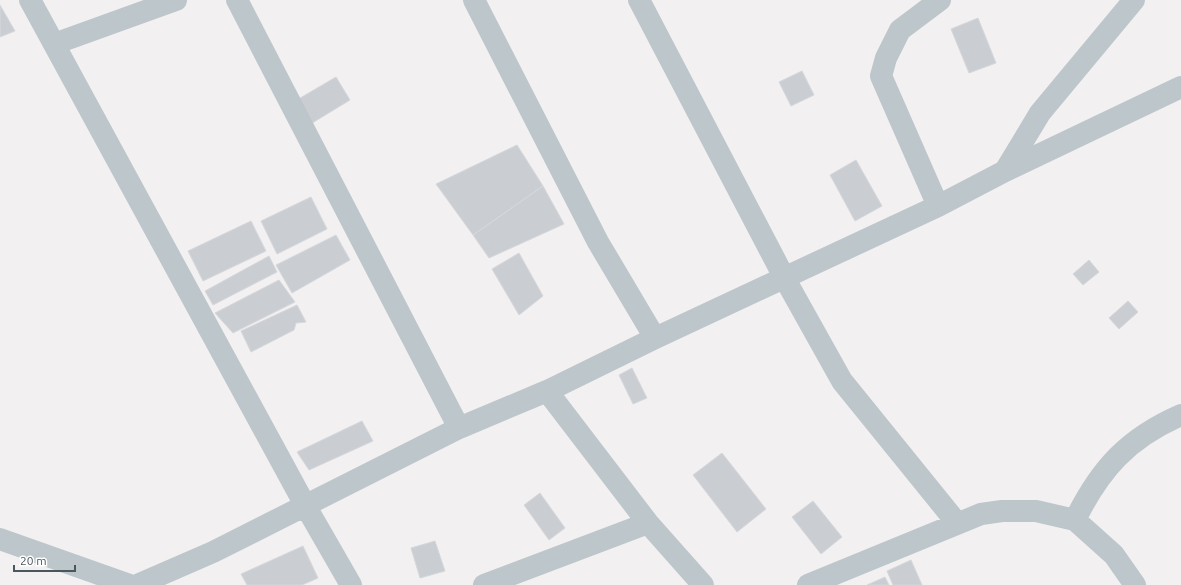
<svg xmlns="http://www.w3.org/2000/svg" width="1181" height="585" font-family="Ubuntu,sans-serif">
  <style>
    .building { fill: #caced2; stroke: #d5d7db }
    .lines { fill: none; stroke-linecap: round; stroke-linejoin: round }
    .minor { stroke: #bdc6cb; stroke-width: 22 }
  </style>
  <rect width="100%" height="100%" fill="#f2f0f1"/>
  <path class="building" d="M0 5 15 31 0 37Z
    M978 18 996 63 969 73 951 29Z
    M802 71 814 95 791 106 779 82Z
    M336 77 350 100 309 125 295 101Z
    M517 145 543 186 473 235 436 184Z
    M856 160 882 206 855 221 830 175Z
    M543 186 564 224 489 258 473 235Z
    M311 197 327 229 277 254 261 221Z
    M251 221 266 251 203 281 188 251Z
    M336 235 350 260 292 293 276 265Z
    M519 253 543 296 519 315 492 269Z
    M269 256 277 272 213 305 205 291Z
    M1089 260 1099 272 1083 285 1073 274Z
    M279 280 295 302 233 333 215 313Z
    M1128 301 1138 312 1119 329 1109 318Z
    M297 305 306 322 296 323 294 330 251 352 241 331Z
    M632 368 647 398 633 404 619 375Z
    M362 421 373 441 309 470 297 452Z
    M722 453 766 509 737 532 693 475Z
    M540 493 565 528 549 540 524 505Z
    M813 501 842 537 821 554 792 517Z
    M435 541 445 571 420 578 411 548Z
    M303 546 318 578 302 585H247L241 574Z
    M911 560 922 585H893L887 571Z
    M885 577 889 585H867Z"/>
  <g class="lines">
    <path class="minor" d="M30 0 305 505 351 585
      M237 0 459 428
      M474 0 598 242 655 338
      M639 0 785 279 842 381 957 523
      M54 44 176 0
      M1005 171 1040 113 1134 0
      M938 206 881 76 886 58 900 30 940 0
      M547 391 648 523 703 585
      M1075 520C1100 469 1128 438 1181 415
      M0 539 130 585
      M137 585 213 552 459 428 547 391 655 338 938 206 1005 171 1181 87
      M484 585 648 523
      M808 585 981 514 1002 511H1036L1075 520 1114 555 1135 585"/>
  </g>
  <path d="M14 565v6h61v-6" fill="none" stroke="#4a565c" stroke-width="2"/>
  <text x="20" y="565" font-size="12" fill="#4a565c" stroke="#ffffff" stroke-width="3" paint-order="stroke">20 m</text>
</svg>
